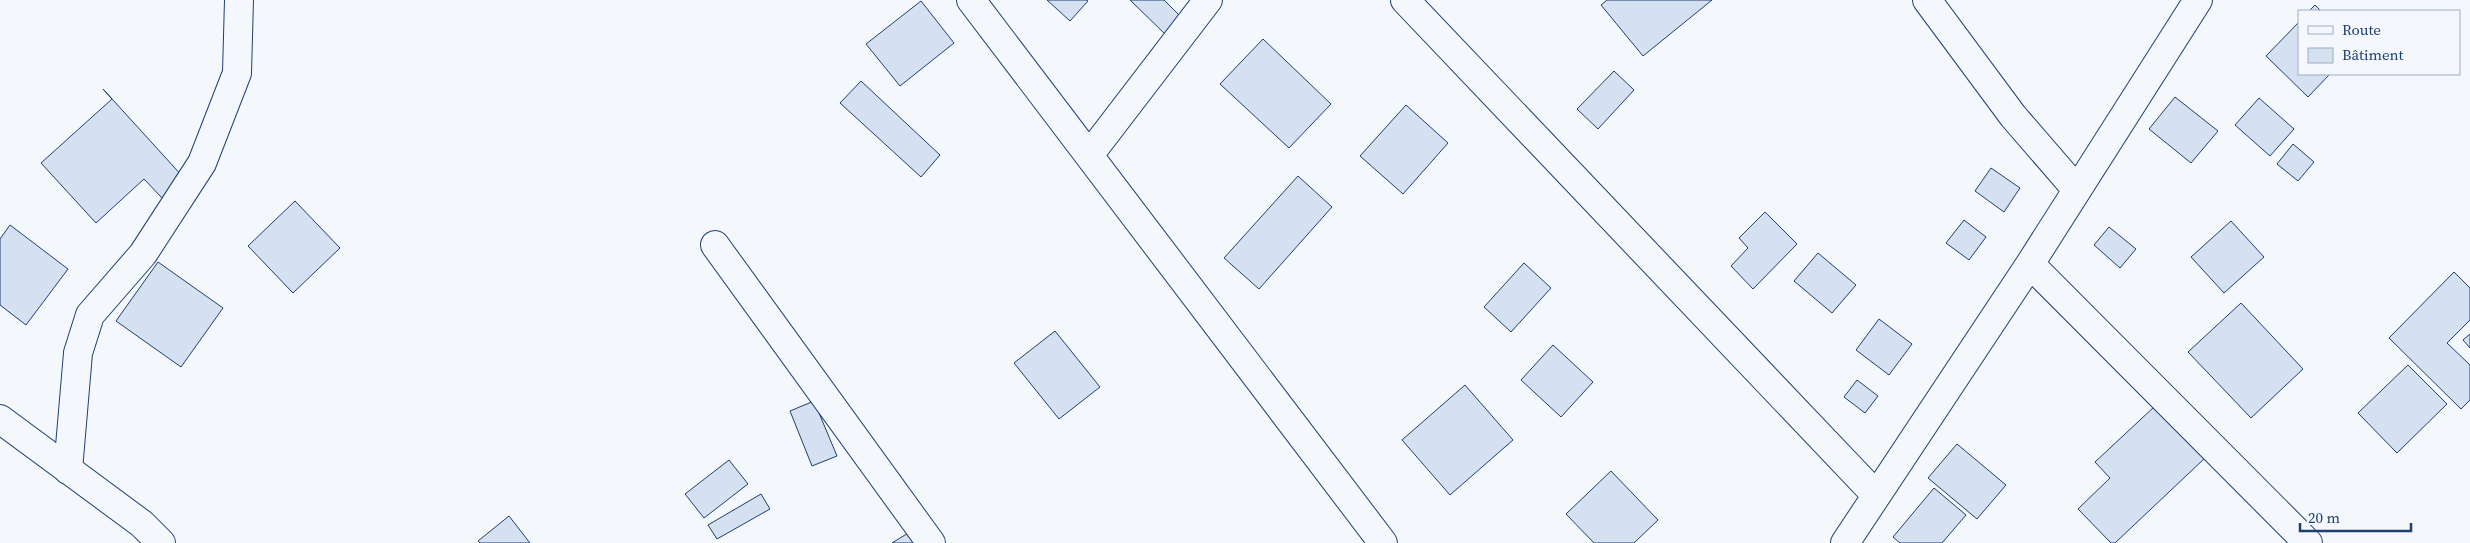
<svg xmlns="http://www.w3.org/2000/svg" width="2470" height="543" font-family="'Source Serif 4',serif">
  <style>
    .building { fill: #d5e0f0; stroke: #1d3f73 }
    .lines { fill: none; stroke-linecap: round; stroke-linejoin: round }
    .street-casing { stroke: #1d3f73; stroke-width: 30 }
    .street { stroke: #f4f7fb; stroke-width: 28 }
  </style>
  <rect width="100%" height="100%" fill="#f4f7fb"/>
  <path class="building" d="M1047 0H1086L1088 1 1070 21Z
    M1130 0H1164L1182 18 1166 35Z
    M1607 0H1712L1643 56 1601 5Z
    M921 1 954 43 900 86 866 44Z
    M2315 5 2321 11H2309Z
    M2299 22V74H2330L2308 97 2266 56Z
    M1263 39 1331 104 1289 148 1220 84Z
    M1614 71 1634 90 1598 129 1577 109Z
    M861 81 940 155 921 177 840 103Z
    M103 89 184 178 162 198 144 179 96 223 41 163 112 99Z
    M2175 97 2218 131 2191 163 2149 129Z
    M2259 98 2294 129 2270 156 2235 125Z
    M1406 105 1448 143 1403 194 1360 156Z
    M2293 144 2314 162 2298 181 2277 164Z
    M1991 168 2020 188 2004 212 1975 191Z
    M1298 176 1332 207 1259 289 1224 258Z
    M295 201 340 248 293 293 248 246Z
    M1765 212 1797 244 1753 289 1731 266 1748 248 1739 238Z
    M1964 220 1986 237 1969 260 1946 243Z
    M2231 221 2264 257 2224 293 2191 257Z
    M10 225 68 269 26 325 0 305V239Z
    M2109 227 2136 249 2120 268 2094 245Z
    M1818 253 1856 285 1832 313 1794 281Z
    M158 262 223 308 181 367 116 321Z
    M1524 263 1551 288 1511 332 1484 307Z
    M2454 272 2470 288V320L2447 343 2470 365V400L2461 409 2389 338Z
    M2241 303 2303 369 2251 418 2188 352Z
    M1879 319 1912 344 1889 375 1856 350Z
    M1055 331 1100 387 1059 419 1014 363Z
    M2470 334V348L2463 340Z
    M1553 345 1593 382 1561 417 1521 380Z
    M2408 365 2447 404 2397 453 2358 413Z
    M1857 380 1878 396 1865 413 1844 397Z
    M1465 385 1513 440 1450 495 1402 440Z
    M814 401 837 456 812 466 790 411Z
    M2155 406 2205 458 2115 543H2111L2078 509 2110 478 2095 462Z
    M1957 444 2006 485 1977 519 1928 478Z
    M729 460 748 484 704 518 685 494Z
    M1611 471 1658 520 1634 543H1594L1566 514Z
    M1934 488 1966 515 1942 543H1900L1893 537Z
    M761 494 770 509 717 539 708 525Z
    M509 516 530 543H480L478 541Z
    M913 530 922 543H892Z"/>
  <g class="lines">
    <g class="street-casing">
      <path id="street" d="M971 0 1383 543
        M1405 0 1876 495
        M1927 0 2013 116 2077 190
        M1090 154 1208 0
        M715 245 931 543
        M2030 264 2308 543
        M0 419 142 524 161 543
        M68 470 78 353 90 315 143 254 202 163 237 73 239 0
        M1845 543 2030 264 2198 0"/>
    </g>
    <use href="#street" class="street"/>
  </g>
  <rect x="2298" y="10" width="162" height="65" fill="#f4f7fb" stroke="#9eadc5"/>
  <rect x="2308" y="26" width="25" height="8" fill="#f4f7fb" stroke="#9eadc5"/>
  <text x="2342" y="35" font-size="15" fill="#1d3f73">Route</text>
  <rect x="2308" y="48" width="25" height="15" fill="#d5e0f0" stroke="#9eadc5"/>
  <text x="2342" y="60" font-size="15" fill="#1d3f73">Bâtiment</text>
  <path d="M2300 523v8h111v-8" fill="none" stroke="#1d3f73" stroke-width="2.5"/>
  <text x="2308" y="523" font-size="15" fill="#1d3f73" stroke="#f4f7fb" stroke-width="4" paint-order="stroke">20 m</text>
</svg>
